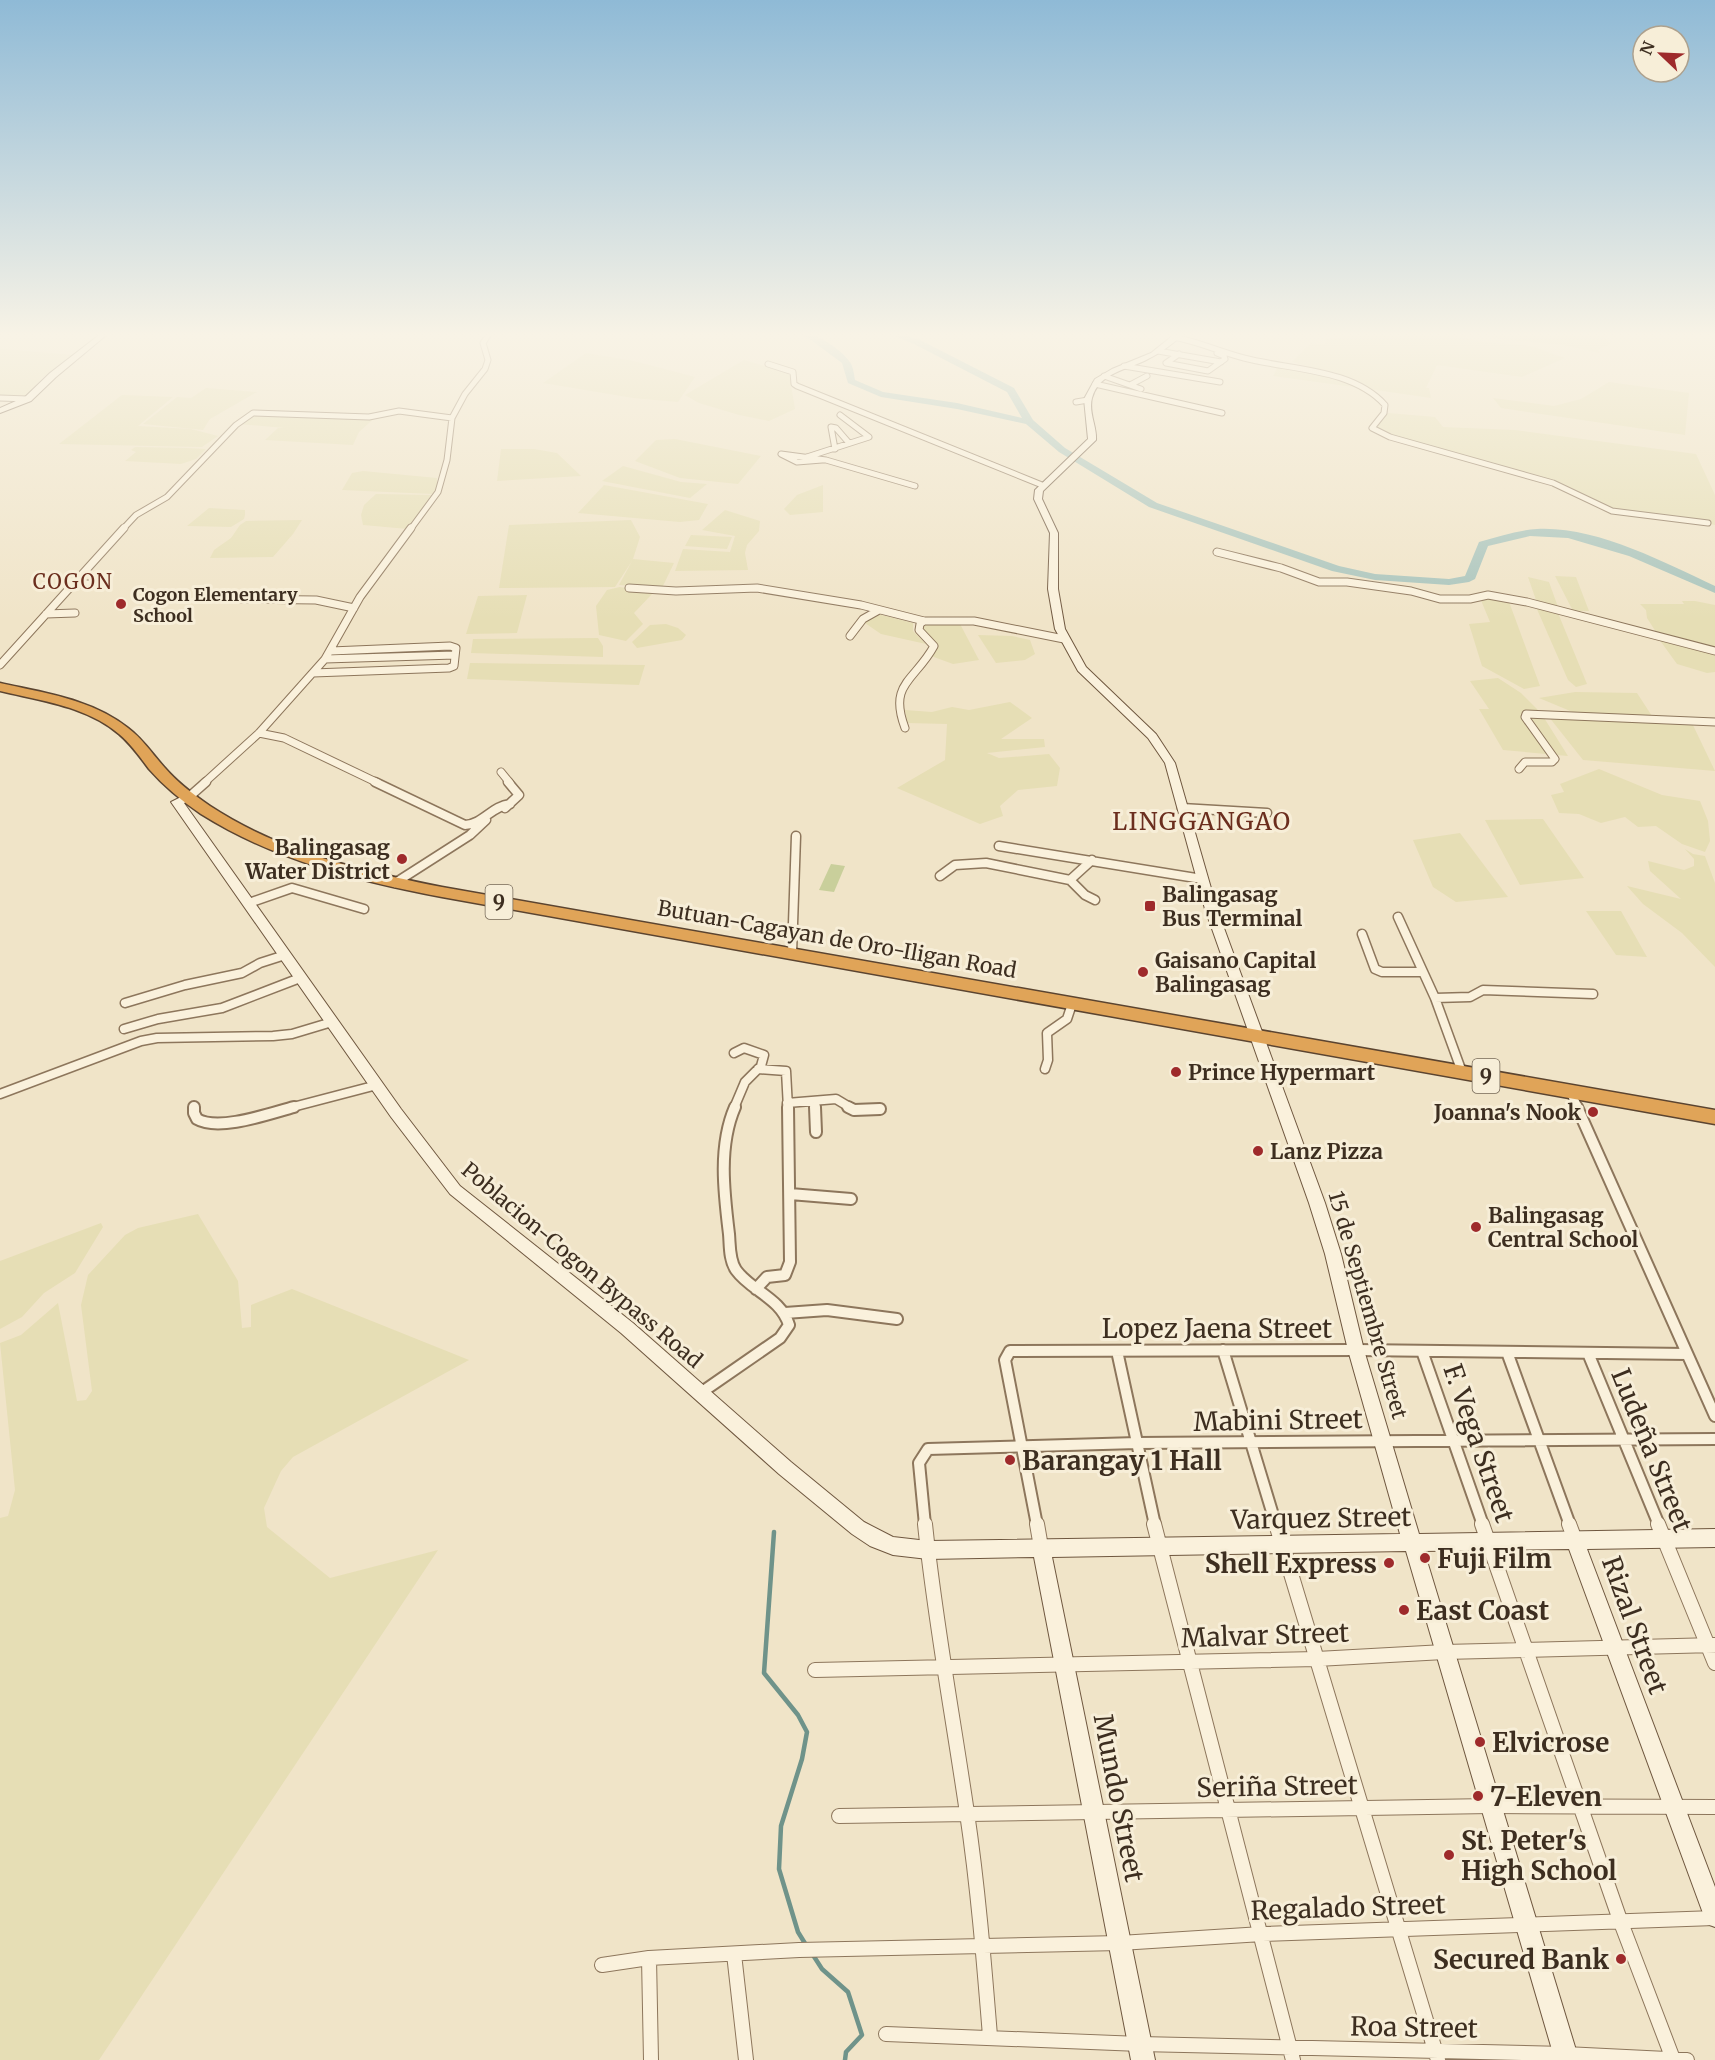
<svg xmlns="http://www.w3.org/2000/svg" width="1715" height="2060" font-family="Merriweather,serif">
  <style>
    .farmland { fill: #e6deb5 }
    .green { fill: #c9cf9b }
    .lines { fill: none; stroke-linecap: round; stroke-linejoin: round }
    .stream { stroke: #6f938a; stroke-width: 4.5 }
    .river { fill: #a9c4bc; fill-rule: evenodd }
    .street-far4-casing { stroke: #8d765c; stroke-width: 7 }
    .street-far3-casing { stroke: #8d765c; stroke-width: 9 }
    .street-far2-casing { stroke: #8d765c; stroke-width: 11 }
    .street-far1-casing { stroke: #8d765c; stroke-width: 14 }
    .street-casing { stroke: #8d765c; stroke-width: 16 }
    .secondary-casing { stroke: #6f573f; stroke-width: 2 }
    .highway-casing { stroke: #5b4430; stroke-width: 3 }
    .street-far4 { stroke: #faf1dc; stroke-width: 5 }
    .street-far3 { stroke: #faf1dc; stroke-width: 7 }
    .street-far2 { stroke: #faf1dc; stroke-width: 8 }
    .street-far1 { stroke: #faf1dc; stroke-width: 10 }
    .street { stroke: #faf1dc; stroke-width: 14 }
    .secondary { fill: #faf1dc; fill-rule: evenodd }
    .highway { fill: #e0a458; fill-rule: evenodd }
    .poi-dot { fill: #9e2a2b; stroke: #f7eed8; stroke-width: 2 }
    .labels { text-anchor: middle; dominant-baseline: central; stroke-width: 6; stroke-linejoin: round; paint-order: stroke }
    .far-poi-label { font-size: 18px; font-weight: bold; fill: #3d2e20; stroke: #f7eed8; text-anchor: start }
    .far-quarter-label { font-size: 20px; letter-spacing: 1.5px; fill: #6b2e1e; stroke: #f7eed8 }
    .shield { fill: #f7eed8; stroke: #756857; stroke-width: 1.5 }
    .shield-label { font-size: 20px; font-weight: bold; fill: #3d2e20 }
    .poi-label { font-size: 21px; font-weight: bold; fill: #3d2e20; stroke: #f7eed8; text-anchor: start }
    .street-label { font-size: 21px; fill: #3d2e20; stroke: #f7eed8 }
    .quarter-label { font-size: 24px; letter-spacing: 1.5px; fill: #6b2e1e; stroke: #f7eed8 }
    .near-street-label { font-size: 26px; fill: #3d2e20; stroke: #f7eed8 }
    .near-poi-label { font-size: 26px; font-weight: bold; fill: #3d2e20; stroke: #f7eed8; text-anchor: start }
  </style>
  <rect width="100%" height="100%" fill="#f0e4c8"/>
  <path class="farmland" d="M1361 332 1450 334 1481 342 1531 346 1565 358 1522 377 1437 365 1426 388H1429L1431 398 1369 389 1352 379 1292 362 1311 343 1324 345 1327 339 1341 338Z
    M1528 332H1601L1607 341 1612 343 1598 350 1600 353 1564 345 1499 339 1477 333Z
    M0 349 75 355 42 378 25 398 0 396Z
    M586 353 634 361 695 377 678 402 633 398 543 383Z
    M744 360 789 373 795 409 769 421 739 415 699 403 685 395Z
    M1278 367 1305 371 1352 383 1361 388 1273 376Z
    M1609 382 1689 393 1685 435 1501 408 1493 398 1554 406 1581 399Z
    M206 388 257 392 210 419 203 430 143 424 177 397 191 398Z
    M122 395 173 397 138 426 191 429 218 436 202 447 59 444Z
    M256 411 378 415 359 432 353 445 265 440 278 428H285L238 424Z
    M1388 413 1435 417 1443 427 1515 430 1696 454 1715 495V525L1673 517H1630L1606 508 1569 488 1374 430Z
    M675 439 761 456 738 484 680 478 635 461 656 440Z
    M135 447 188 448 206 449 196 459 181 464 125 461 136 452 131 450Z
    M501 449H534L557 453 581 476 497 481Z
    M623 466 681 482 707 484 690 498 602 481Z
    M363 471 437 478V489L433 494 342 490 352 473Z
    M604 485 708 504 699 520 680 522 578 513Z
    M823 485V512L790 515 784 509 797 495Z
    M376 494 433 495 408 529 363 525 361 515 364 505Z
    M209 508 245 510V515L244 519 231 527 187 526Z
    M725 510 760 521 759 531 747 545 745 553 748 570 675 571 683 549 730 552 735 536 702 530Z
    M302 520 293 534 273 557 210 558 214 550 231 538 240 525 246 521Z
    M631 520 640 537 633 559 674 563 662 588 619 585 632 561 615 587 499 588 509 525Z
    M691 535 732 537 727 549 685 546Z
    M1555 576 1576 577 1589 611H1573Z
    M1528 577 1549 582 1558 607 1537 603Z
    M620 587 653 593 634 613 643 624 626 641 599 635 596 606 607 590Z
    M527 595 517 633 466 634 478 596Z
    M1480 598 1508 599 1540 686 1524 689 1482 666 1469 624 1490 622Z
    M1682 601H1695L1715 605V650L1656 632 1647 618 1646 610 1640 604H1684Z
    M1536 607 1558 613 1587 684 1576 687 1568 680Z
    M874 613 913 623V631L926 644 881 634 862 621Z
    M959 622 979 660 953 664 931 656 935 645 921 629 924 623Z
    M666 624 678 628 686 635 682 640 637 648 632 642 650 625Z
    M978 635 1012 636 1030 640 1035 654 1025 660 996 663Z
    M1656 635 1715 653V672L1707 673 1677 664Z
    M598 638 603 646V657L471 653 473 639Z
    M470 663 645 665 639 685 467 679Z
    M1498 678 1521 693 1541 713 1568 756 1503 750 1479 709H1489L1470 681Z
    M1575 692 1637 693 1652 716 1575 713 1539 698Z
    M1010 702 1032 718 1001 739H1044L1045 747 987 753 999 758 1049 754 1060 768 1057 786 1018 790 1000 806 1003 816 980 824 897 788 945 760 947 724 907 723 905 710 932 712 952 707 969 710Z
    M1549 717 1691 721 1715 771 1583 760Z
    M1599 769 1662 795 1700 801 1708 821 1710 841 1705 852 1682 844 1656 826 1638 827 1625 817 1601 823 1579 814 1559 813 1551 795 1564 792 1560 784Z
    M1543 819 1584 878 1520 885 1485 820Z
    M1460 833 1508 897 1456 902 1433 887 1413 840Z
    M1685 849 1693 854 1705 856 1715 883V967L1682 933 1643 904 1627 886 1681 899 1650 871 1648 861 1684 870 1694 866V859Z
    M1586 911H1621L1647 957 1616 955Z
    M198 1214 238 1281 242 1328 251 1327V1305L292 1289 469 1360 293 1457 281 1471 264 1508 267 1527 330 1578 438 1550 99 2060H0V1518L8 1516 15 1490 0 1343 21 1335 58 1303 77 1401 86 1400 92 1391 81 1305 88 1275 125 1235 138 1228Z
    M101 1223 103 1227 75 1273 44 1293 22 1317 0 1329V1261Z"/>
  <path class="green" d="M831 864 845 866 834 892 819 890Z"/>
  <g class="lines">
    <path class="stream" d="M774 1532 764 1673 798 1715 807 1732 802 1759 781 1826 779 1869 798 1932 806 1945
      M813 1955 822 1969 848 1992 862 2035 846 2052 845 2060"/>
    <path class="river" d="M800 332C813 331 841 349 849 361 853 365 854 374 855 380L883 392 957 403 1022 418 1007 392 914 344 885 332H896L920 340 1014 388 1033 420 1065 448 1157 503 1339 566 1375 574 1449 579 1465 576 1479 542C1498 537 1518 530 1537 529 1596 526 1663 562 1715 586V593L1629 556 1568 538 1530 536 1488 546 1475 579 1469 582 1449 585 1375 580 1332 571 1149 507 1059 452 1026 424 957 409 881 397 848 383 842 363Z"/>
    <g class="street-far4-casing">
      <path id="street-far4" d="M1173 337C1197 341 1220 352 1244 358 1289 370 1352 368 1385 405L1384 413 1372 428 1390 437 1553 483 1612 511 1708 523
        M1158 351 1221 362
        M1179 354 1166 363 1208 371 1225 359 1224 356 1217 353
        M768 364 793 372 794 384 797 386 1042 485
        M1124 366 1220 382
        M1104 376 1141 389
        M1095 384 1222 413
        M1130 385 1147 376
        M0 398 28 399
        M1076 402 1088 400
        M835 449 831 427 836 428 849 443
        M807 457 869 437 840 415
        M822 460 797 462 781 454 826 460 915 486
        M122 530 136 515 167 497 236 425 253 413 369 417 399 411 452 418
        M410 530 438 492 447 460 452 418 465 394 485 369 488 360 483 343 490 332"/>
    </g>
    <g class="street-far3-casing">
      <path id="street-far3" d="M1217 552 1281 568 1319 582H1347L1411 591 1440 599H1470L1488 595 1527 602 1715 651
        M75 584H98
        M629 588 676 591 757 588 861 605 924 621H974L1064 639
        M235 599 316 600 354 608
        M46 614 75 613
        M850 636 863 619 879 610
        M325 659 455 655
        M0 665 124 528
        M313 673 449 668 454 666 456 648 450 646 331 651
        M905 728C888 683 915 681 934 646L919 630 920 624 924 621
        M259 733 284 738 378 783
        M1519 769 1525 762H1552L1555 759 1525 717 1526 714 1715 722
        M501 772 510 783
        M204 783 259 733 325 659 360 597 411 528"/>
    </g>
    <g class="street-far2-casing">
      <path id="street-far2" d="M375 782 465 825C483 824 492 806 510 804
        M189 797 206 782
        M505 808 519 795 508 782
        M1182 808 1267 813
        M999 846 1202 879
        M940 876 955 865 986 863 1070 880 1085 895 1095 900
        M1070 880 1092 860
        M395 883 470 835 486 820
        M249 903 292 888 364 909
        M1398 917 1435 998 1462 1072
        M1362 934 1375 969 1382 972H1423
        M792 953 796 836
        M1435 998 1470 997 1483 990 1593 994
        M125 1003 185 985 242 973 260 963 285 955
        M124 1029 158 1019 222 1008 300 978
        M758 1069 786 1071 788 1108
        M1045 1069 1048 1060 1047 1033 1067 1019 1072 1004
        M1570 1091 1578 1108
        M0 1094 141 1041 157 1038 273 1036 292 1034 332 1022
        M815 1101V1108
        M787 1103 836 1099 851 1108
        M289 1108 377 1085
        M734 1108 745 1082 761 1066 764 1055 744 1048 734 1053"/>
    </g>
    <g class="street-far1-casing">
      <path id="street-far1" d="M194 1107V1113L197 1119C219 1132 271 1113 294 1107
        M815 1107 816 1132
        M848 1107 854 1110 880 1109
        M1577 1107 1715 1416
        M790 1194 851 1199
        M756 1289 767 1277 785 1275 790 1262 788 1107
        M785 1313 827 1310 897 1319
        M1223 1350 1276 1525
        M1117 1351 1155 1525
        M1422 1351 1483 1525
        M1507 1352 1570 1525
        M1588 1353 1659 1525
        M702 1392 780 1338 789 1325C781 1298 751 1291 736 1270 729 1260 730 1245 729 1234 724 1193 718 1146 735 1107
        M925 1525 919 1463 928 1449 1137 1443 1715 1439
        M1037 1525 1005 1360 1010 1351 1356 1350 1687 1354"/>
    </g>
    <g class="street-casing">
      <path id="street" d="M925 1524C935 1621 953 1717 967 1813 978 1887 984 1962 990 2036
        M1037 1524 1041 1547
        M1154 1524 1293 2060
        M1276 1524 1438 2060
        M1482 1524 1620 1920 1673 2059
        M1569 1524 1575 1540
        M1658 1524 1715 1663
        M815 1670 1317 1659 1444 1652 1715 1645
        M839 1816 1491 1806 1715 1807
        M734 1954 746 2060
        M649 1958 651 2060
        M602 1965 649 1958 799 1950 1120 1943 1262 1934 1715 1918
        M886 2034 1140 2044 1565 2054 1687 2060"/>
    </g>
    <g class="secondary-casing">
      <path id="secondary" d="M103 332H110L56 377 31 401 0 413V408L25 397 50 373Z
        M1186 332C1176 341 1161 353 1148 359 1128 370 1099 372 1092 398 1088 412 1097 426 1096 440L1043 491 1042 499 1058 533V589L1065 629 1086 667 1156 734 1175 763 1217 909 1325 1203 1341 1254 1364 1350 1419 1534 1715 1529V1547L1587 1549 1715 1887V1927L1707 1924 1704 1916 1569 1549 1424 1551 1579 2060H1555L1406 1551 1052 1557 1155 2060H1131L1034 1557 928 1559 893 1555 870 1546 852 1534 779 1474 621 1333 450 1194 391 1117 171 802 185 795H193V799L184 803 401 1109 460 1186 633 1323 791 1462 864 1522 893 1537 928 1541 1400 1534 1348 1350 1325 1254 1309 1203 1205 909 1165 763 1148 738 1078 671 1055 629 1048 589 1050 533 1034 499 1035 490 1088 439 1084 399 1095 379 1112 369 1151 353 1176 333Z"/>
    </g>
    <g class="highway-casing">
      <path id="highway" d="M0 683C44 693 92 699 128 728 143 739 153 755 165 768 178 783 194 795 210 806 280 852 361 871 442 887L1715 1110V1124L442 897C358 881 274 860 201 814 182 801 164 786 149 769 140 757 131 744 119 734 86 706 41 701 0 691Z"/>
    </g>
    <use href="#street-far4" class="street-far4"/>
    <use href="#street-far3" class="street-far3"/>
    <use href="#street-far2" class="street-far2"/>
    <use href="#street-far1" class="street-far1"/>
    <use href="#street" class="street"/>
    <use href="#secondary" class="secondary"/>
    <use href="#highway" class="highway"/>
  </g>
  <linearGradient id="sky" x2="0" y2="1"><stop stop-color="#8fbad6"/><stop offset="0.54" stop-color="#f8f3e6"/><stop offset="1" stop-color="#f8f3e6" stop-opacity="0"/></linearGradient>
  <rect width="1715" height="620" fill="url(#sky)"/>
  <g class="poi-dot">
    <circle cx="121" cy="604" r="6"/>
    <circle cx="402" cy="859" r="6"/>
    <rect x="1144" y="900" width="12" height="12" rx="3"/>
    <circle cx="1143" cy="972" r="6"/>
    <circle cx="1176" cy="1072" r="6"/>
    <circle cx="1593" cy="1112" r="6"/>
    <circle cx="1258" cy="1151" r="6"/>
    <circle cx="1476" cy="1227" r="6"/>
    <circle cx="1010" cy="1460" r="6"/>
    <circle cx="1425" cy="1558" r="6"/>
    <circle cx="1389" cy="1563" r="6"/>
    <circle cx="1404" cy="1610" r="6"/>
    <circle cx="1480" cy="1742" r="6"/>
    <circle cx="1478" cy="1796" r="6"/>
    <circle cx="1449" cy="1855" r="6"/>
    <circle cx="1621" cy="1959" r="6"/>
  </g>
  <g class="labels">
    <g class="far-poi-label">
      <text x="133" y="594">Cogon Elementary<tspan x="133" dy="21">School</tspan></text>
    </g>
    <g class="far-quarter-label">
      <text x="73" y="581">COGON</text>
    </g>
    <g class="shield">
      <rect x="485.5" y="885" width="27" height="34" rx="4.5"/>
      <rect x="1472.5" y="1059" width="27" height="34" rx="4.5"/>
    </g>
    <g class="shield-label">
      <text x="499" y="902">9</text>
      <text x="1486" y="1076">9</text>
    </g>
    <g class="poi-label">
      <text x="390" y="847" text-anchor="end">Balingasag<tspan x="390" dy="24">Water District</tspan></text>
      <text x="1162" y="894">Balingasag<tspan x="1162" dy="24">Bus Terminal</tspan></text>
      <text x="1155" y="960">Gaisano Capital<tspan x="1155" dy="24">Balingasag</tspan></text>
      <text x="1188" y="1072">Prince Hypermart</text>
      <text x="1581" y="1112" text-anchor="end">Joanna's Nook</text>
      <text x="1270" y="1151">Lanz Pizza</text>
      <text x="1488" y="1215">Balingasag<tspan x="1488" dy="24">Central School</tspan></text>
    </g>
    <g class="street-label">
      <text transform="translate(837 939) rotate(10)">Butuan-Cagayan de Oro-Iligan Road</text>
      <text transform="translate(582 1265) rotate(40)">Poblacion-Cogon Bypass Road</text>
      <text transform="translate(1368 1305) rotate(74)">15 de Septiembre Street</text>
    </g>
    <g class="quarter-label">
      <text x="1202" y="821">LINGGANGAO</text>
    </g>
    <g class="near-street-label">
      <text x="1217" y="1328">Lopez Jaena Street</text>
      <text transform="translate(1278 1420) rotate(-1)">Mabini Street</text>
      <text transform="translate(1479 1443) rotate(71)">F. Vega Street</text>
      <text transform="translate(1652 1450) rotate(68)">Ludeña Street</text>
      <text transform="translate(1321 1518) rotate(-1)">Varquez Street</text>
      <text transform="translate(1635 1625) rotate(70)">Rizal Street</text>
      <text transform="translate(1265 1635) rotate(-2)">Malvar Street</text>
      <text transform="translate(1277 1786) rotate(-1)">Seriña Street</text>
      <text transform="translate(1119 1798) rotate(79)">Mundo Street</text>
      <text transform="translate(1348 1907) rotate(-2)">Regalado Street</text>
      <text transform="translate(1414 2027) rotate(1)">Roa Street</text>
    </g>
    <g class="near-poi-label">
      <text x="1022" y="1460">Barangay 1 Hall</text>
      <text x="1437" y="1558">Fuji Film</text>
      <text x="1377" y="1563" text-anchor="end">Shell Express</text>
      <text x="1416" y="1610">East Coast</text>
      <text x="1492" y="1742">Elvicrose</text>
      <text x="1490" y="1796">7-Eleven</text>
      <text x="1461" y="1840">St. Peter's<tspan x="1461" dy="30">High School</tspan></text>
      <text x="1609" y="1959" text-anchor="end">Secured Bank</text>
    </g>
  </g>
  <g transform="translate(1661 54) rotate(293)"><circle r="28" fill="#f7eed8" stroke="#ada18e" stroke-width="1.5"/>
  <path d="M0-4.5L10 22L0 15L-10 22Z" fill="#9e2a2b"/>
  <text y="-9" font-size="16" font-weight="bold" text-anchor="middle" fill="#3d2e20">N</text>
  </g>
</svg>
